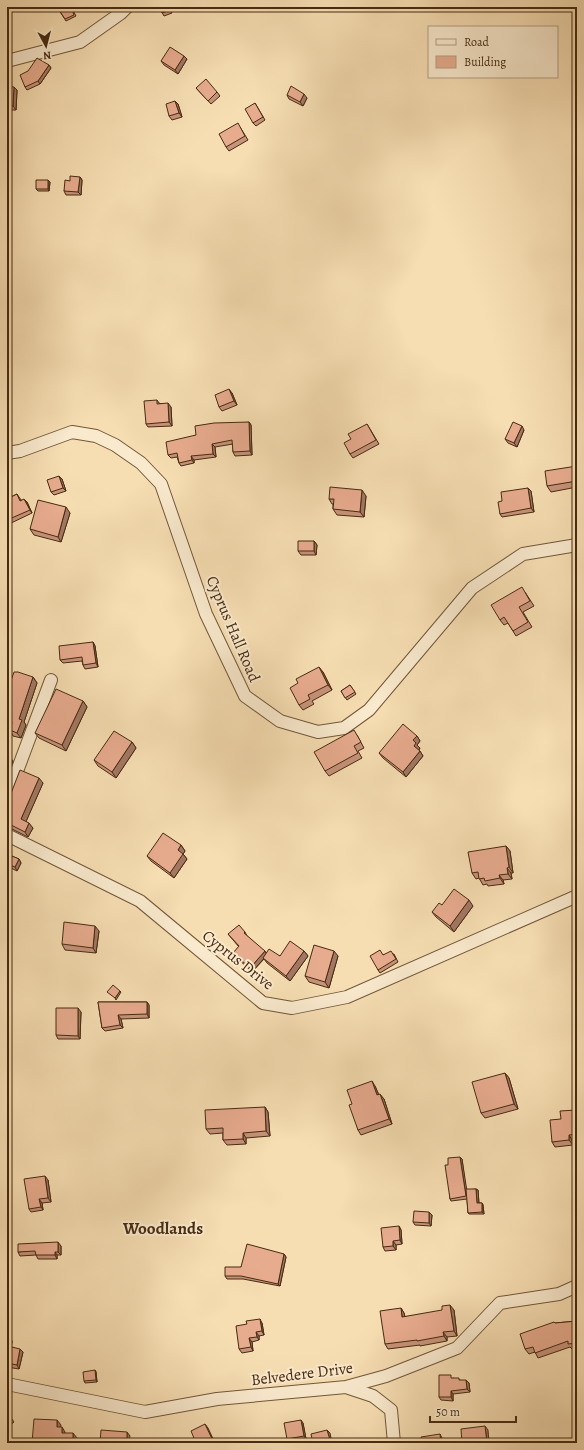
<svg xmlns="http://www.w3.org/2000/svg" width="584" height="1450" font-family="Alegreya,serif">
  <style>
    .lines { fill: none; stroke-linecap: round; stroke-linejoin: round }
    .minor-casing { stroke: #725739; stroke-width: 14 }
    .minor { stroke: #f9e9cd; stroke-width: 12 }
    .wall { fill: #c7937a; stroke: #462a11 }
    .shaded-wall { fill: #a27863; stroke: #462a11 }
    .building { fill: #e7ab8e; stroke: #462a11 }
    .labels { text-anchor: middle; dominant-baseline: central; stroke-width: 4; stroke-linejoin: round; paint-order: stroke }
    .street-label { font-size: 16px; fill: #462a11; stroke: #f9e9cd }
    .neighbourhood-label { font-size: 17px; font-weight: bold; fill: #462a11; stroke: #f9e9cd }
  </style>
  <rect width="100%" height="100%" fill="#f6ddb2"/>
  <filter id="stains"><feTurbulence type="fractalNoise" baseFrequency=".005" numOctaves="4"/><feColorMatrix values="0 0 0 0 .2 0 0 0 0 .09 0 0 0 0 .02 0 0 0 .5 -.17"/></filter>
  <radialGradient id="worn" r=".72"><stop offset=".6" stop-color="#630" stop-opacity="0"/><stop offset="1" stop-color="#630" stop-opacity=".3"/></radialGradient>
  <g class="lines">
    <g class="minor-casing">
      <path id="minor" d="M7 61 80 42 121 13 127 7
        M7 453 20 451 72 432 96 436 115 445 141 463 161 484 206 614 245 696 280 721 318 732 344 728 369 710 472 588 523 554 577 545
        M7 798 51 680
        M7 835 140 901 263 1003 292 1008 347 997 577 896
        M7 1384 145 1412 217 1399 346 1387 386 1376 457 1348 500 1303 559 1294 577 1286
        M346 1387 373 1396 391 1410 394 1443"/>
    </g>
    <use href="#minor" class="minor"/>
  </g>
  <path class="wall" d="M57 7H71L76 16 66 21Z
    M159 7H170L172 13 164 16Z
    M187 59 178 74 164 65 161 61Z
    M49 65 51 68 40 84 27 90 25 87 28 71Z
    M7 86 17 90 16 110H7Z
    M196 88 217 92 220 96 211 104Z
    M287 95 307 98 303 106 289 99Z
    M255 103 265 120 256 126 253 123Z
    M178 104 182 117 172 120 169 116Z
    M240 127 248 140 229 151 226 147Z
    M80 177 82 180 81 195H66L64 191 70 181Z
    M50 182 49 191H38L36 189Z
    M232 393 237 405 222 411 219 407Z
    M157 400 159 403 171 407 172 426 148 427 146 424Z
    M249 422 251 425 252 455 235 456 233 452V444L215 447 216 457 194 460V463L181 466 179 463 177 457 171 458 168 455 196 435Z
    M367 424 379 444 353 458 350 454 351 439Z
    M524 430 517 447 508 443 505 439Z
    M577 466V487L551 492 547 486Z
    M62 479 66 491 54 495 51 492Z
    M528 488 531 491 534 512 502 517 500 514 502 501Z
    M17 494 21 500 27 502 32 513 7 525V499Z
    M366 496 364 517 337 515 333 509V504H332L329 499Z
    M70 513 61 542 34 535 30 529Z
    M314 541 317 545 316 555H301L298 551Z
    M525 592 534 606 523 612 532 627 516 636 508 623 504 625 500 620Z
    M93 642 95 646 98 667 85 669 83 665 82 661 63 663 60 660Z
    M323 672 332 690 312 701 314 704 303 710 299 705Z
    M33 677 37 683 24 722 26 725 21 738 13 736 10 730 11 726 7 725V692Z
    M350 685 356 694 347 700 341 691Z
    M83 701 87 707 66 751 39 738 35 733Z
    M357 735 364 748 358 751 362 758 329 776 325 771Z
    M417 736 420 741 417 745 420 748 419 750 423 756 406 777 383 758 379 753Z
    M132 742 136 748 116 778 98 766 94 760Z
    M43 783 26 821 33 828 28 837 10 828H7V799Z
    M181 845 185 851 183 854 187 859 174 878 151 861 147 856Z
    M506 846 510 851 513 873H511L512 879 503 880 504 884 488 886 487 884 483 885 479 878 476 879 472 873Z
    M7 854 19 859 21 863 17 871 7 866Z
    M442 905 473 906 454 932 436 917 432 912Z
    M99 931 96 953 65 950 62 944Z
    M245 932 247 936 266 953 280 956 304 951 308 956 290 981 267 963 264 959 252 972 235 956 233 953 239 947 228 934Z
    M394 954 398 962 380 973 378 970 383 955Z
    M338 956 329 988 309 982 305 976Z
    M98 1002H147L149 1005V1018L121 1019 123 1028 105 1031 102 1028Z
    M81 1012 80 1039H58L56 1035Z
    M505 1073 509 1078 518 1109 485 1118 481 1113Z
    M375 1086 379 1095 384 1099 392 1124 361 1135 358 1130 352 1104Z
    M265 1107 268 1112 270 1136 246 1138V1144L227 1145 223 1140V1133L210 1134 206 1129Z
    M577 1111V1140H572L573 1145 555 1147 552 1142 561 1119Z
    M462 1159 466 1190 476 1189 478 1190 479 1203H482L483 1205 484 1214H469L468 1213 467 1199 451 1201 450 1199 448 1165Z
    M48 1180 51 1202 42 1203 43 1210 31 1212 29 1209Z
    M432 1215 431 1226 415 1225 413 1222Z
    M399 1226 401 1230 402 1244 396 1245V1250L385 1251 383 1247Z
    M61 1246V1255H57V1259H38L36 1255 20 1256 18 1252Z
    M284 1254 286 1257 280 1286 243 1279H227L225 1276 241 1267Z
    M401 1308 404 1313 405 1317 454 1310 457 1336 447 1337V1341L420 1346V1345L388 1349 385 1344Z
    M577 1321V1348L572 1349 570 1347 538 1358 535 1352 529 1354 525 1349 554 1322 555 1323Z
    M262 1323 264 1335 259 1336V1340L252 1342 253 1351 242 1353 239 1349Z
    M7 1337 12 1341 11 1347 23 1352 19 1369 7 1367Z
    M95 1370 96 1372 97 1382 85 1383 84 1381Z
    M453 1378 469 1383 470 1392 453 1394V1401L441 1400 439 1397Z
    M7 1412 14 1422 7 1428Z
    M303 1423 306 1439 290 1443 287 1439Z
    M7 1428 12 1435 7 1438Z"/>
  <path class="shaded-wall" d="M184 56 187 59 178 74 175 70Z
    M49 65 51 68 40 84 38 81Z
    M14 87 17 90 16 110 13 106Z
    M304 94 307 98 303 106 300 102Z
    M175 101 178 104 182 117 179 113Z
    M80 177 82 180 81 195 78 192Z
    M48 180 50 182 49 191 48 189Z
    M229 389 232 393 237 405 234 401Z
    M168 403 171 407 172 426 169 422Z
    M249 422 251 425 252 455 250 451Z
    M522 426 524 430 517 447 514 443Z
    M212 444 215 447 216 457 213 454Z
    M191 456 194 460V463L192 460Z
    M59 476 62 479 66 491 63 488Z
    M528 488 531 491 534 512 531 508Z
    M362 490 366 496 364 517 360 512Z
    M24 499 27 502 32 513 30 510Z
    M66 507 70 513 61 542 58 537Z
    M314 541 317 545 316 555 314 551Z
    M93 642 95 646 98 667 96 663Z
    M319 667 323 672 332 690 328 685Z
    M33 677 37 683 24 722 26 725 21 738 17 733 19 719Z
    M83 701 87 707 66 751 62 745Z
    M417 736 420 741 417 745 420 748 417 752 414 746 413 740Z
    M132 742 136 748 116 778 112 772Z
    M420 751 423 756 406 777 403 772Z
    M9 756 13 761 7 777V762Z
    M39 778 43 783 25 824 21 819Z
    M29 823 33 828 28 837 25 832Z
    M181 845 185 851 183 854 187 859 174 878 170 873 178 850Z
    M506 846 510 851 513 873 509 867Z
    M19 859 21 863 17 871 15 867Z
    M507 868 511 873 512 879 508 874Z
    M499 875 503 880 504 884 500 878Z
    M469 900 473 906 454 932 450 926Z
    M95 926 99 931 96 953 93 948Z
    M265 951 267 955 252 972 250 968Z
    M304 951 308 956 290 981 286 976Z
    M334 951 338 956 329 988 325 982Z
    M120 991 121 992 116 1000 115 998Z
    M147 1002 149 1005V1018L147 1014Z
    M78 1008 81 1012 80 1039 78 1036Z
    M118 1015 121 1019 123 1028 120 1025Z
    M505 1073 509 1078 518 1109 514 1104Z
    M372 1081 375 1086 381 1100 377 1095Z
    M380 1094 384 1099 392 1124 389 1119Z
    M265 1107 268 1112 270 1136 266 1131Z
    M243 1133 246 1138V1144L243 1139Z
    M569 1135 572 1140 573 1145 569 1140Z
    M460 1157 462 1159 468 1198 466 1196Z
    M45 1176 48 1180 51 1202 48 1198Z
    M476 1189 478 1190 479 1205 477 1203Z
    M39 1199 42 1203 43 1210 41 1207Z
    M482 1203 483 1205 484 1214 482 1212Z
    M429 1212 432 1215 431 1226 429 1223Z
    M399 1226 401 1230 402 1244 400 1240Z
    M393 1241 396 1245V1250L393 1246Z
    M58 1242 61 1246V1255L58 1252Z
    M55 1252 57 1255V1259L55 1255Z
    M284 1254 286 1257 280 1286 278 1284Z
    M450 1305 454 1310 457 1336 454 1331Z
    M401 1308 404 1313 406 1322 402 1317Z
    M260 1319 262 1323 264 1335 262 1331Z
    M256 1332 259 1336V1340L257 1337Z
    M443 1332 447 1337V1341L444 1336Z
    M10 1338 12 1341 11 1350 8 1346Z
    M249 1338 252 1342 253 1351 251 1347Z
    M20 1349 23 1352 19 1369 17 1365Z
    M95 1370 96 1372 97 1382 96 1380Z
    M466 1380 469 1383 470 1392 467 1389Z
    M451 1391 453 1394V1401L451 1397Z
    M57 1420 61 1425 60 1432 57 1427Z
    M301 1420 303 1423 306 1439 304 1436Z
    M205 1424 208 1428 215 1443H214Z
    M485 1426 488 1430 489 1443H487Z
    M62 1427 65 1432V1438L62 1433Z
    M327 1430 330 1433 332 1443H331Z
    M127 1432 130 1436 129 1443H127Z
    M73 1433 77 1438V1443H73Z
    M440 1434 442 1438 443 1443H441Z"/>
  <path class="building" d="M57 7H71L74 15 65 19Z
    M159 7H169L170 10 162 13Z
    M170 47 184 56 175 70 161 61Z
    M37 58 49 65 38 81 25 87 20 75 28 71Z
    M206 79 217 92 208 101 196 88Z
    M7 86 14 87 13 106H7Z
    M291 86 304 94 300 102 287 95Z
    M175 101 179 113 169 116 166 104Z
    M255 103 263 117 253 123 245 109Z
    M238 123 245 136 226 147 219 134Z
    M70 176 80 177 78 192 64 191 65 180 70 181Z
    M36 180H48V189H36Z
    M229 389 234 401 219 407 215 395Z
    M157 400V404L168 403 169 422 146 424 144 401Z
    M249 422 250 451 233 452 232 440 212 444 213 454 191 456 192 460 179 463 177 453 168 455 166 442 196 435 195 426 214 423Z
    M513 422 522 426 514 443 505 439Z
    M367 424 376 440 350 454 344 443 351 439 348 434Z
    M577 466V481L547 486 545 471Z
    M59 476 63 488 51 492 47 480Z
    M330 487 362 490 360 512 333 509 334 499H329Z
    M528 488 531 508 500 514 498 502 502 501 501 492Z
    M17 494 20 501 24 499 30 510 7 520V499Z
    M38 500 66 507 58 537 30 529Z
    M298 541H314V551H298Z
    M522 587 530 601 519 607 528 622 513 631 504 617 500 620 491 605Z
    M93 642 96 663 83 665 82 657 60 660 59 646Z
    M319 667 328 685 308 695 310 699 299 705 290 688 298 683 296 679Z
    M14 672H18L33 677 19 719 22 720 17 733 10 730 12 722 7 720V692Z
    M350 685 355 692 345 698 341 691Z
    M56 689 83 701 62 745 35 733Z
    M403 724 417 736 413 740 416 743 414 746 420 751 403 772 379 753Z
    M354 730 361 742 354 746 358 753 325 771 314 752Z
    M114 731 132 742 112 772 94 760Z
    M7 755 9 756 7 762Z
    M20 770 39 778 21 819 29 823 25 832 7 823V799L10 796Z
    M163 833 181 845 178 850 183 854 170 873 147 856Z
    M506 846 509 867 507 868 508 874 499 875 500 878 485 881 484 878 479 879 478 872 472 873 468 852Z
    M7 854 19 859 15 867 7 864Z
    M454 889 469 900 450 926 432 912 439 903 442 905Z
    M64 922 95 926 93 948 62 944Z
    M239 925 245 932 244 933 265 951 250 968 233 953 239 946 228 934Z
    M290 941 304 951 286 976 263 958 269 949 280 956Z
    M314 945 334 951 325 982 305 976Z
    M380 950 383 955 391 951 396 959 378 970 370 956Z
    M113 985 120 991 115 998 107 992Z
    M98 1002H147V1014L118 1015 120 1025 102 1028Z
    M56 1008H78V1036L56 1035Z
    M505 1073 514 1104 481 1113 472 1082Z
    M372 1081 377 1095 380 1094 389 1119 358 1130 349 1105 352 1104 347 1090Z
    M265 1107 266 1131 243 1133V1139L223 1140V1128L206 1129 205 1110Z
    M576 1110 577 1120V1134L569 1135V1140L552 1142 550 1120 561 1119 560 1111Z
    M460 1157 466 1196 450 1199 445 1165H448V1158Z
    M45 1176 48 1198 39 1199 41 1207 29 1209 24 1179Z
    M466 1189H476L477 1203H482V1212L468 1213Z
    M414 1211 429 1212V1223L413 1222Z
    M399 1226 400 1240 393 1241V1246L383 1247 381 1228Z
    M58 1242V1252H55V1255H36L35 1251 18 1252V1244Z
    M247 1244 284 1254 278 1284 241 1276H225V1267H241Z
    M450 1305 454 1331 443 1332 444 1336 417 1341V1340L385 1344 380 1311 401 1308 402 1317 442 1310V1306Z
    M260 1319 262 1331 256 1332 257 1337 249 1338 251 1347 239 1349 236 1326 247 1324 246 1321Z
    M577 1321V1343L568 1344V1341L535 1353 533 1347 525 1349 520 1334 554 1322 555 1323Z
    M7 1337 10 1338 8 1346 20 1349 17 1365 7 1363Z
    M95 1370 96 1380 84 1381 83 1372Z
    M439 1375H451V1378H459V1380H466L467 1389 451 1391V1397H439Z
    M7 1412 12 1418 7 1422Z
    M34 1419 57 1420V1427H62V1433H73V1443H32Z
    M301 1420 304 1436 287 1439 284 1423Z
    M205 1424 214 1443H196L191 1431Z
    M485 1426 487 1443H462L461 1429Z
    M7 1428 9 1431 7 1433Z
    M101 1430 127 1432V1443H100Z
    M327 1430 331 1443H313L311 1434Z
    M440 1434 441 1443H422L421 1437Z"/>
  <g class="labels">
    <g class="street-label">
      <text transform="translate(233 629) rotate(67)">Cyprus Hall Road</text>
      <text transform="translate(238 960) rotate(38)">Cyprus Drive</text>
      <text transform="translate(302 1374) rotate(-7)">Belvedere Drive</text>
    </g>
    <g class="neighbourhood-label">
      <text x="163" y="1228">Woodlands</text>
    </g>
  </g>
  <rect width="584" height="1450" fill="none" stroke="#f6ddb2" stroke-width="24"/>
  <rect x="8" y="8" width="568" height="1434" fill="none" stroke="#462a11" stroke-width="2"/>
  <rect x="12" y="12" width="560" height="1426" fill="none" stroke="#462a11"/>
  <rect x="428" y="26" width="130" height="52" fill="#f9e9cd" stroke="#b19d82"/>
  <rect x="436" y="39" width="20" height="6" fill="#f9e9cd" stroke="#b19d82"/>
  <text x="464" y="46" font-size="12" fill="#462a11">Road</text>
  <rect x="436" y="56" width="20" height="12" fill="#e7ab8e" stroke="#b19d82"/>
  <text x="464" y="66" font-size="12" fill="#462a11">Building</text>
  <g transform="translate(46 46) rotate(173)" stroke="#f9e9cd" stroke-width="3" paint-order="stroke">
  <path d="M0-3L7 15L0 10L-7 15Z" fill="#462a11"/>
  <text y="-6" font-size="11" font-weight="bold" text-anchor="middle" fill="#462a11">N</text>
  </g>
  <path d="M430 1416v6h86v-6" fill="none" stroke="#462a11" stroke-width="2"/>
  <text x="436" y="1416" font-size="12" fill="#462a11" stroke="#f9e9cd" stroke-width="3" paint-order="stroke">50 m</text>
  <rect width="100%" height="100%" filter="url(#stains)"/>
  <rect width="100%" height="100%" fill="url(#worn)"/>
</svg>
